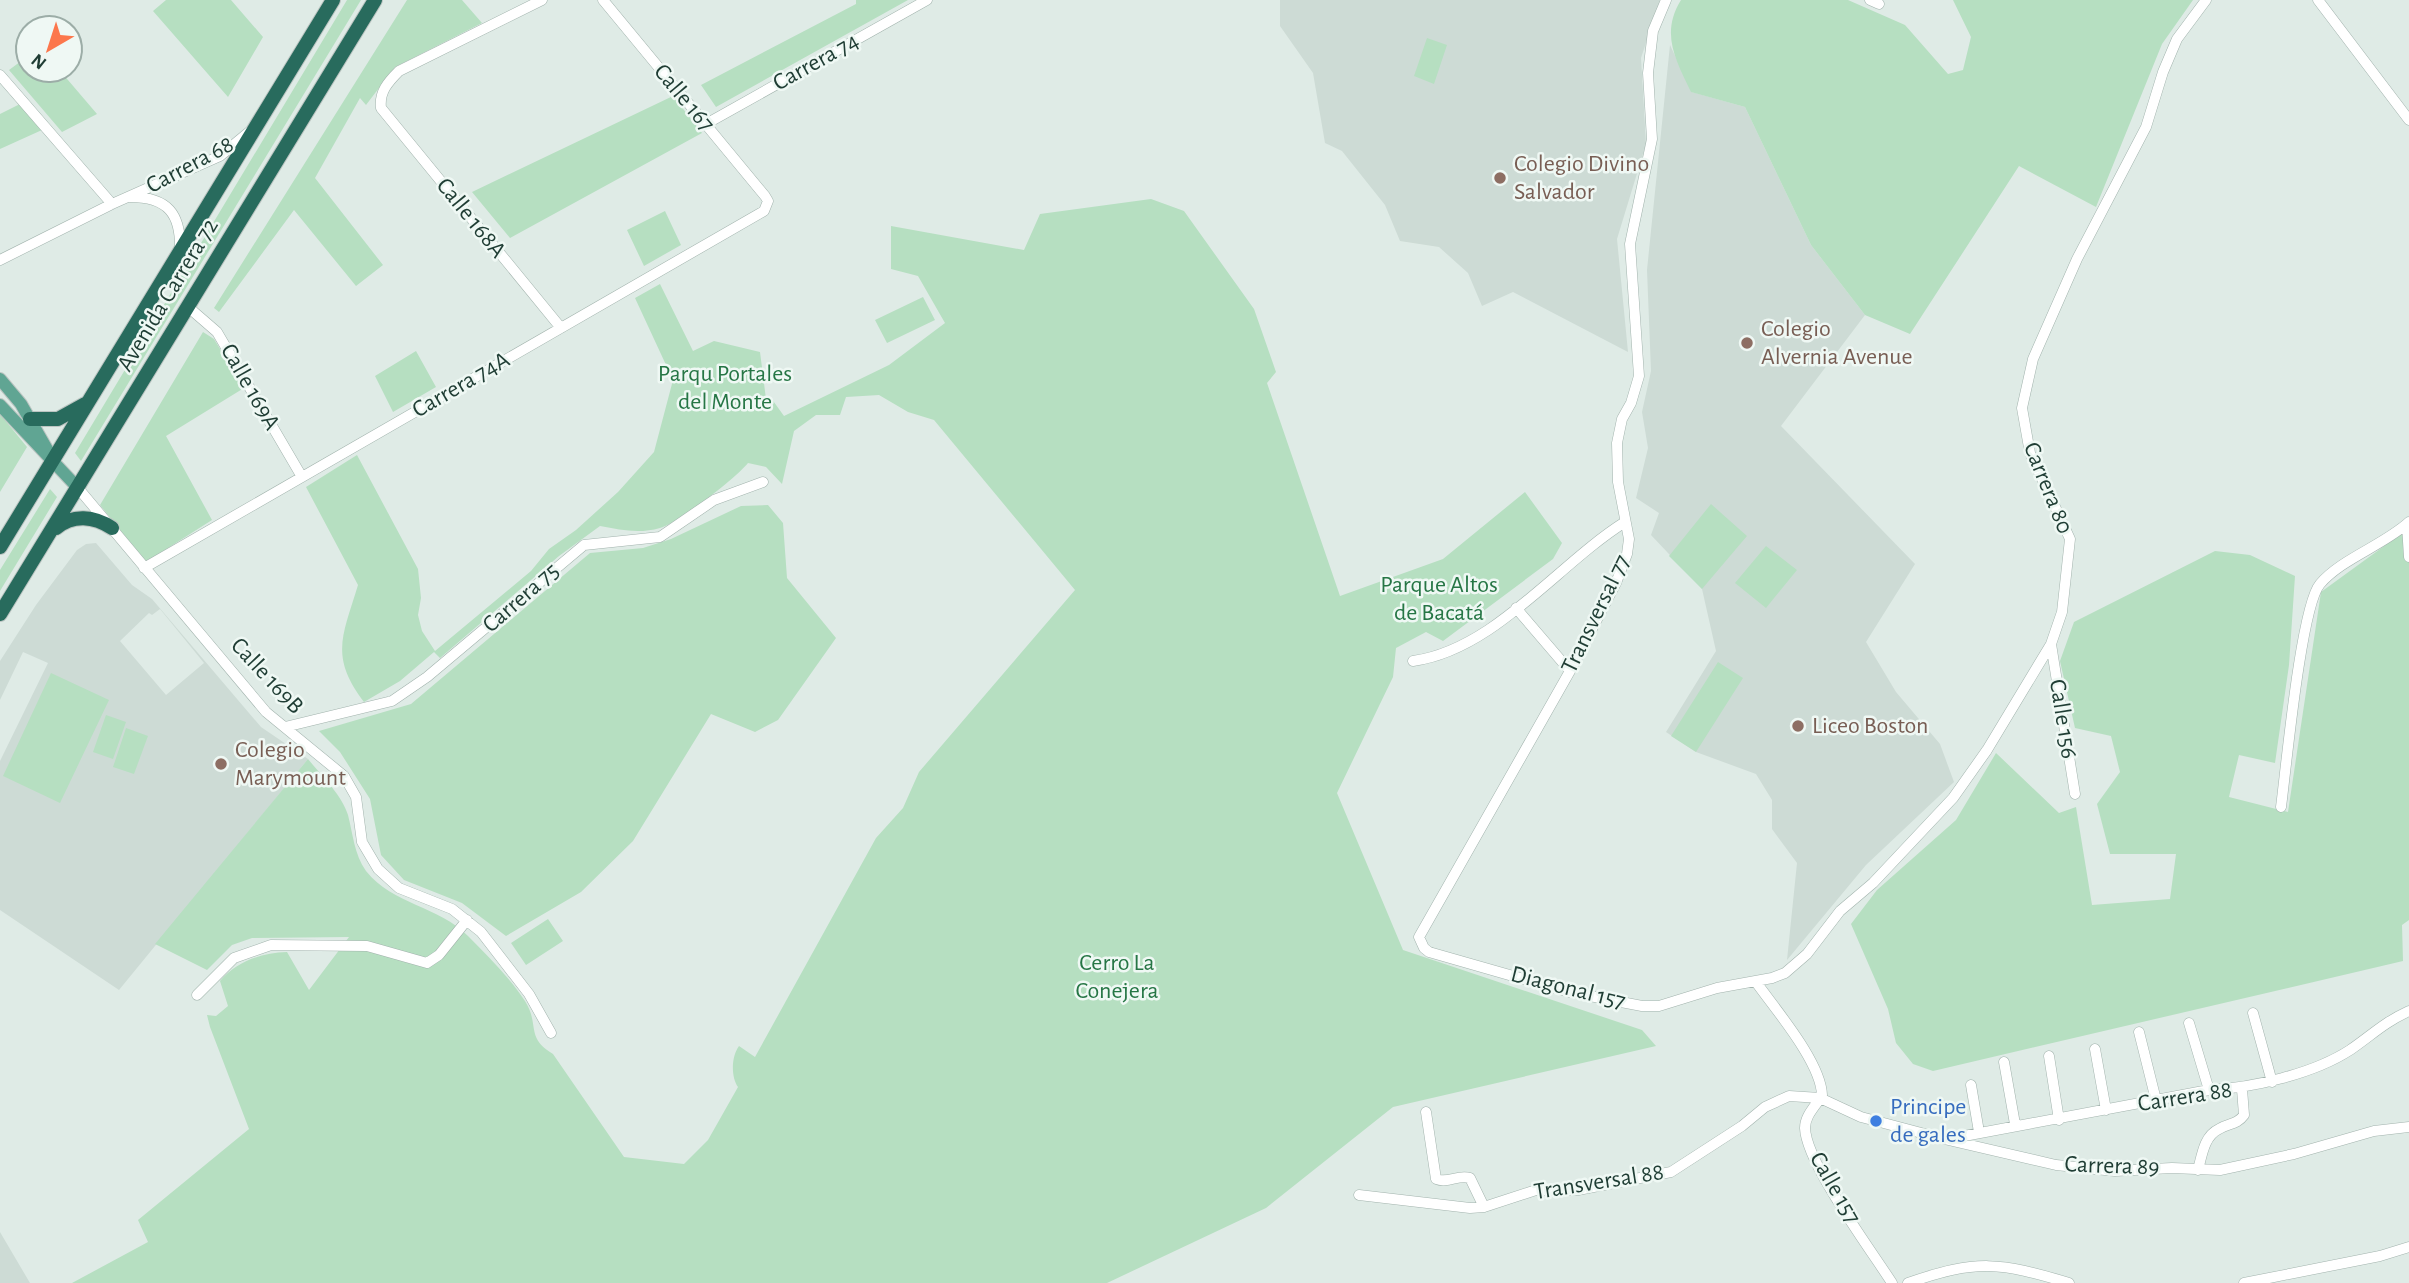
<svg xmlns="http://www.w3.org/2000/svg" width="2409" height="1283" font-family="'Alegreya Sans',sans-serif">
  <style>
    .built { fill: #cddbd5; fill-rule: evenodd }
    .green { fill: #b6dfc1 }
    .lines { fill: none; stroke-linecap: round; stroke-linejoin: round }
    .minor-casing { stroke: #a2b3ad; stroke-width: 11 }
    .major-casing { stroke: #bcc5c2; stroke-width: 14 }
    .highway-casing { stroke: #bcc5c2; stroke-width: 16 }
    .minor { stroke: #fff; stroke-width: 10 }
    .major { stroke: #60a593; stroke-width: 12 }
    .highway { stroke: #286b5d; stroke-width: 14 }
    .education-dot { fill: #8d6e63; stroke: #eff8f4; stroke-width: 2.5 }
    .shop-dot { fill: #3f7fe0; stroke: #eff8f4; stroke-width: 2.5 }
    .labels { text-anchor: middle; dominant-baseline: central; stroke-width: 5; stroke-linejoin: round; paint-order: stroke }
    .street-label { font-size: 24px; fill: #1f3d34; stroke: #eff8f4 }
    .education-label { font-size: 24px; fill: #785e54; stroke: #eff8f4; text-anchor: start }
    .park-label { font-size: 24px; fill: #267645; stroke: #eff8f4 }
    .shop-label { font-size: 24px; fill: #366cbe; stroke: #eff8f4; text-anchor: start }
  </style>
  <rect width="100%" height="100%" fill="#dfebe6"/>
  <path class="built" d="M1280 0H1660L1641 58 1646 144 1617 239 1628 352 1513 292 1482 306 1468 273 1439 247 1400 241 1385 205 1342 151 1325 143 1313 73 1280 26Z
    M1670 45 1692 92 1745 107 1811 245 1865 315 1781 426 1915 564 1866 642 1896 692 1940 744 1954 782 1866 865 1787 960 1797 863 1772 829V800L1756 774 1696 752 1666 732 1716 651 1702 589 1651 535 1659 513 1636 498 1648 448 1642 412 1651 371 1647 270Z
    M96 543 132 585 152 599 261 727 308 759 119 990 0 910V761L48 663 23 652 0 700V661L36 605 77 550 86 544ZM160 609 204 663 166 695 120 641 149 613 152 615Z
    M0 1232 30 1283H0Z"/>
  <path class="green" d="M166 0H231L263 37 228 97 153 11Z
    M347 0H361L81 461 75 453Z
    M407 0H462L482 23 395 67 366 105 360 98 315 178 383 265 356 286 294 210 219 312 214 308Z
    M856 0H908L716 107 701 85 856 4Z
    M1681 0H1848L1905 25 1948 74 1963 70 1971 37 1953 0H2193L2162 44 2096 207 2019 166 1910 334 1865 315 1811 245 1745 107 1691 92C1676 60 1660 34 1681 0Z
    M1427 38 1447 45 1434 84 1414 76Z
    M28 56V70H63L62 73 97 114 62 132 9 70Z
    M673 96 702 133 510 238 472 192Z
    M20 104 42 130 0 149V114Z
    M1151 199 1184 211 1254 309 1276 372 1267 383 1340 596 1443 559 1525 492 1562 543 1553 559 1443 641 1426 632 1396 648 1393 677 1337 793 1403 950 1642 1030 1656 1046 1393 1107 1266 1208 1107 1283H72L148 1242 138 1220 249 1129 210 1027 207 1015 216 1016 228 1006 220 981C237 961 261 953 287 952L309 990 349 937 252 938 232 945 207 970 155 944 308 759C321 775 342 795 348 815 353 834 354 854 366 871 393 905 439 906 468 936 487 955 510 978 525 1001 540 1025 525 1037 553 1054L624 1157 684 1164 708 1140 738 1087C731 1077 731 1057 739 1046L755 1057 876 838 903 808 919 772 1075 590 934 420 908 412 879 395 846 397 840 415H816L794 431 782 484 766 467 748 463C736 478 678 523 660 528 639 534 621 530 600 526L559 556 440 658 434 652 400 681 364 702C329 656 343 635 358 585L306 487 357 455 418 569 421 598 418 615 422 631 435 651 531 571 549 549 576 530 618 492 654 452 673 380 635 298 660 284 693 351 714 341 760 352 766 399 771 398 784 416 889 365 945 323 918 276 891 269V226L1024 250 1040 214Z
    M665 211 681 245 644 266 627 230Z
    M923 297 935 320 887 343 875 320Z
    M203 332 214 339 244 388 166 436 212 520 146 562 100 505Z
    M416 351 436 387 393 412 375 376Z
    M0 414 27 447 0 492Z
    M50 489 57 497 0 591V570Z
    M1711 504 1747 536 1702 589 1669 556Z
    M768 505 783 523 787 578 836 638 778 720 755 732 711 714 633 841 581 892 506 936 462 903 404 880 381 855 370 799 340 752 319 731 411 704 590 553 643 548 671 539 741 506Z
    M2409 528V920L2402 925 2403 961 1933 1071 1913 1064 1896 1043 1888 1009 1851 924 1877 890 1956 820 1996 753 2059 813 2076 807 2092 905 2170 899 2176 854H2110L2097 804 2120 772 2111 736 2075 728 2060 661 2074 622 2215 551 2250 555 2295 576 2289 665 2275 763 2239 755 2229 797 2288 812 2321 592Z
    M1766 546 1797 570 1766 608 1735 583Z
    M1718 662 1743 678 1696 752 1671 736Z
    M51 673 109 700 60 803 3 776Z
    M106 715 126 722 113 759 93 752Z
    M126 728 148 736 134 774 113 767Z
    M548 919 563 941 526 965 511 943Z"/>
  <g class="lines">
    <g class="minor-casing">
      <path id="minor" d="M542 0 399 71C388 82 379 92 381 108L561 328
        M1666 0 1653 31 1648 73 1652 139 1630 244 1639 376 1631 403 1622 419 1617 443 1618 482 1629 539 1627 554 1616 583 1570 671 1419 937 1424 948 1429 952 1569 992 1642 1006H1659L1717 988 1772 978 1785 973 1807 954 1840 911 1873 883 1953 798 1987 750 2051 644 2062 612 2070 539 2030 453 2022 408 2033 359 2077 259 2146 127 2163 72 2177 39 2206 0
        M1870 0 1879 4
        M2318 0 2409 120
        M0 75 112 204
        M706 124 927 0
        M130 197C168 197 181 214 180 250
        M0 260 112 204 220 156 249 132
        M187 306 217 332 302 477
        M78 488 266 712 344 776 356 797 362 842 378 869 399 888 452 909 481 932 529 994 551 1033
        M2407 525 2409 557
        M144 568 764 211 768 201 765 196 603 0
        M1516 608 1570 671
        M2051 644 2075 794
        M1413 661C1494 650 1558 564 1625 522
        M285 727 392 701 427 677 584 545 660 537 714 500 763 482
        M2281 807C2286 769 2301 606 2320 584 2341 559 2384 545 2409 522
        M1756 982C1775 1009 1821 1062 1822 1095 1816 1106 1805 1115 1805 1128 1806 1163 1871 1250 1892 1283
        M197 995 234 958 271 945 367 946 427 963 439 955 467 920
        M2253 1013 2272 1082
        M2189 1023 2209 1090
        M2139 1032 2156 1100
        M2095 1049 2106 1110
        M2049 1056 2059 1120
        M2004 1062 2015 1124
        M1971 1085 1979 1132
        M1426 1112 1436 1179C1448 1184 1458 1174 1470 1178L1484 1207
        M1948 1139 2209 1090C2252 1088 2313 1074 2350 1050 2372 1035 2383 1023 2409 1011
        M2198 1170C2202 1155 2204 1136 2219 1129 2228 1123 2237 1125 2244 1115L2242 1089
        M1359 1195 1470 1208 1484 1207 1536 1190H1578L1671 1172 1742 1126 1765 1107 1789 1096 1820 1098 1861 1117 1944 1139 2056 1165 2115 1171 2172 1168 2220 1170 2294 1154 2374 1131 2409 1127
        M1908 1283C1977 1259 2000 1262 2069 1283
        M2244 1283 2380 1256 2409 1247"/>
    </g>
    <g class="major-casing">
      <path id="major" d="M0 379 21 404 48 451
        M0 405 78 488"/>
    </g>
    <g class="highway-casing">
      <path id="highway" d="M30 419H58L85 404
        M56 528C73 514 94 516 112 528
        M0 547 333 0
        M0 614 375 0"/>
    </g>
    <use href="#minor" class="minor"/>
    <use href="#major" class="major"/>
    <use href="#highway" class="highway"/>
  </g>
  <g class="education-dot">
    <circle cx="1500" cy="178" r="7"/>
    <circle cx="1747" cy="343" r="7"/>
    <circle cx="1798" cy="726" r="7"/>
    <circle cx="221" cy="764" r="7"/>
  </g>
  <circle class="shop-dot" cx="1876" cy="1121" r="7"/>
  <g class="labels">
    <g class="street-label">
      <text transform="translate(816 62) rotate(-29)">Carrera 74</text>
      <text transform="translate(684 98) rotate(50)">Calle 167</text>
      <text transform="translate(190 165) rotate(-28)">Carrera 68</text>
      <text transform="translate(471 218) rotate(51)">Calle 168A</text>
      <text transform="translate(168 295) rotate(-59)">Avenida Carrera 72</text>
      <text transform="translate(461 385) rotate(-30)">Carrera 74A</text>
      <text transform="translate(250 387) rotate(60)">Calle 169A</text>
      <text transform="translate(2048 488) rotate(68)">Carrera 80</text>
      <text transform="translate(521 598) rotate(-41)">Carrera 75</text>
      <text transform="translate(1596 614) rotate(-64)">Transversal 77</text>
      <text transform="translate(267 676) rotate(47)">Calle 169B</text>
      <text transform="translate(2063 719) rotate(81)">Calle 156</text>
      <text transform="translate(1568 988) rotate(14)">Diagonal 157</text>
      <text transform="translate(2185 1097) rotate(-9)">Carrera 88</text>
      <text transform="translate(2112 1166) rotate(2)">Carrera 89</text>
      <text transform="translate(1599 1182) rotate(-9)">Transversal 88</text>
      <text transform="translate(1835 1188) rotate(60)">Calle 157</text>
    </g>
    <g class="education-label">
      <text x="1514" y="164">Colegio Divino<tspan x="1514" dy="28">Salvador</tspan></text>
      <text x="1761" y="329">Colegio<tspan x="1761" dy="28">Alvernia Avenue</tspan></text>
      <text x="1812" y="726">Liceo Boston</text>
      <text x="235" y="750">Colegio<tspan x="235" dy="28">Marymount</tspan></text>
    </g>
    <g class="park-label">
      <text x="725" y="374">Parqu Portales<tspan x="725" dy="28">del Monte</tspan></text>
      <text x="1439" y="585">Parque Altos<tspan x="1439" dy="28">de Bacatá</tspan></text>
      <text x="1117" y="963">Cerro La<tspan x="1117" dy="28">Conejera</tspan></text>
    </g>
    <g class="shop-label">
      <text x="1890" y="1107">Principe<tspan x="1890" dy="28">de gales</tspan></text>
    </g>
  </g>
  <g transform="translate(49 49) rotate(219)"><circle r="33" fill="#eff8f4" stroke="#9cada7" stroke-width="2"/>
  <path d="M0-5L12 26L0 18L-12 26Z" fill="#fc774c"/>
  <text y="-10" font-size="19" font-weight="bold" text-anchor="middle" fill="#1f3d34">N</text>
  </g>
</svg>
